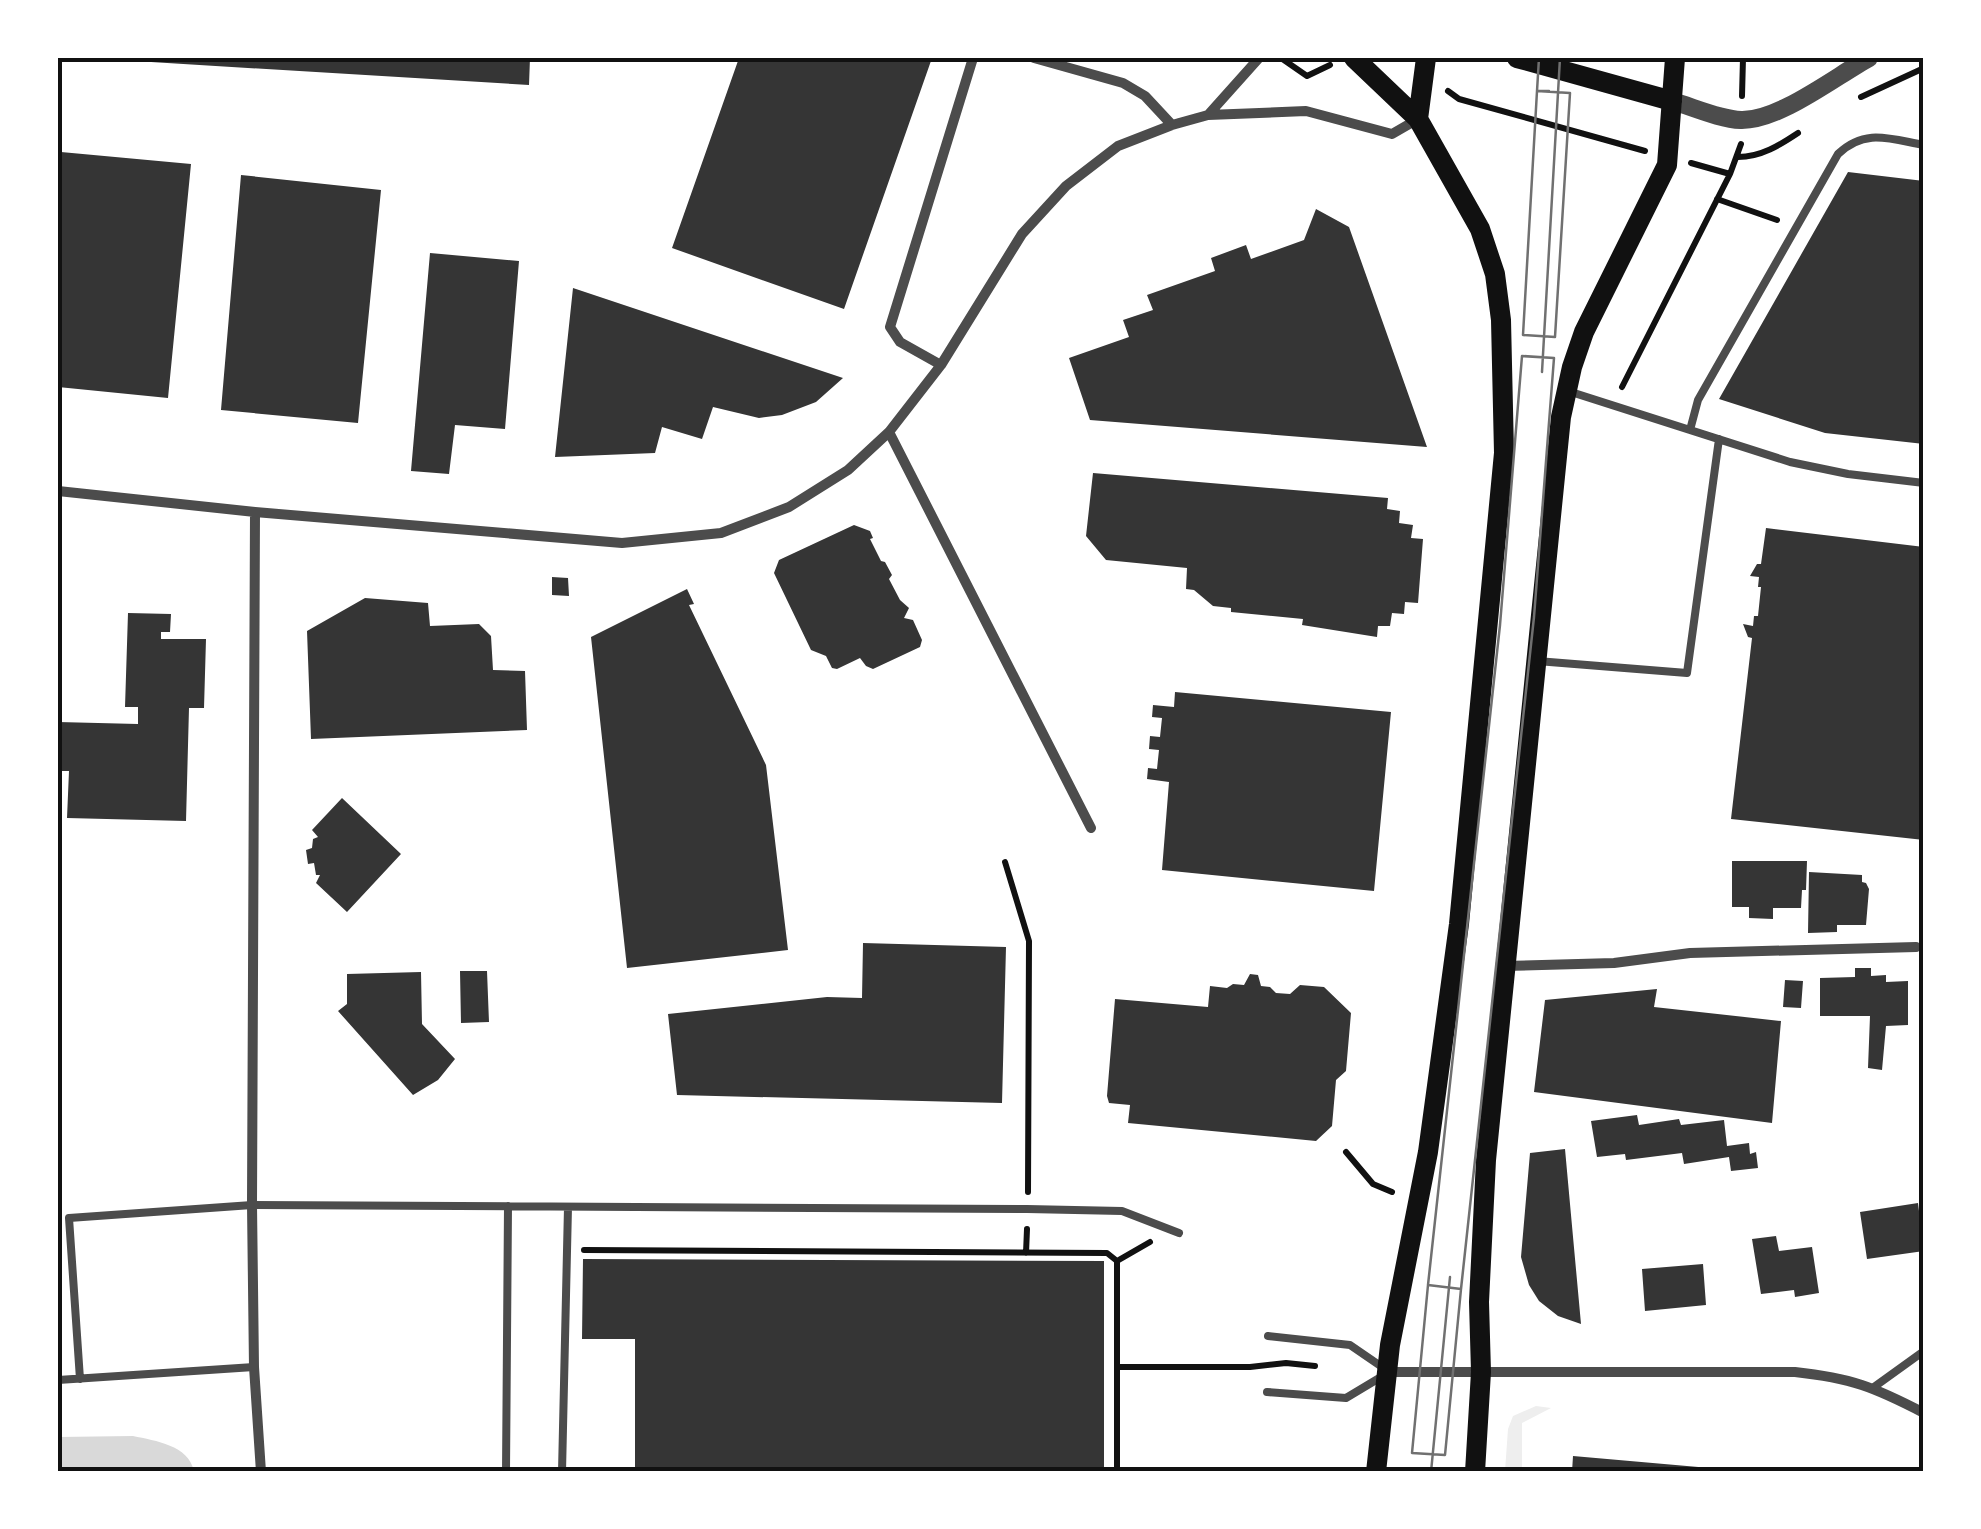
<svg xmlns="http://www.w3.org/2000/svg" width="1981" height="1529" font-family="Roboto,sans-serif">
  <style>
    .green { fill: #eee }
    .water { fill: #d9d9d9 }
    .building { fill: #353535 }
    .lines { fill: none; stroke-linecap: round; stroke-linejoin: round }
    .path { stroke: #111; stroke-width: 6 }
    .service { stroke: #4c4c4c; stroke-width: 8 }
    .minor { stroke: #4c4c4c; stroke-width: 10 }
    .tertiary { stroke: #4c4c4c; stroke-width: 18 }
    .secondary { stroke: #111; stroke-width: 20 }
    .tram { stroke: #707070; stroke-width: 2.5 }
    .neatline { fill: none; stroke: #111; stroke-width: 4 }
  </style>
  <rect width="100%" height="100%" fill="#fff"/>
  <path class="green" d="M1536 1406 1551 1408 1522 1423V1471H1505L1508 1429 1513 1416Z"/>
  <path class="water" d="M133 1436C156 1441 188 1445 194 1471H58V1437Z"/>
  <path class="building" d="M151 58H530L529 85 151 62Z
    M739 58H932L844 309 672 248Z
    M61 152 191 164 168 398 58 387V183Z
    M1848 172 1924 181V444L1825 433 1719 399Z
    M241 175 381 190 358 423 221 410Z
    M1316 209 1349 227 1427 447 1090 420 1069 358 1129 337 1123 320 1153 310 1147 295 1215 271 1211 258 1246 245 1251 259 1304 240Z
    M430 253 519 261 505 429 455 425 449 474 411 471Z
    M573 288 843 378 816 402 782 415 759 418 713 407 702 439 662 427 655 453 555 457Z
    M1093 473 1388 498 1387 509 1400 511 1399 523 1413 525 1411 538 1423 539 1418 603 1405 602 1404 614 1392 613 1390 626H1378L1377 637 1302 625 1303 619 1231 612V608L1213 606 1194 590 1186 589 1187 568 1106 560 1086 536Z
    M854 525 870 531 873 538 870 539 881 561 885 562 892 575 889 579 900 600 909 608 904 618 913 620 922 640 920 647 873 669 866 666 860 658 837 669 832 668 826 656 811 650 774 573 779 560Z
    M1766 528 1924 547V840L1731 819 1752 638 1748 637 1743 624 1753 626 1754 616H1758L1761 587H1758L1759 577 1750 576 1757 564H1761Z
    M552 577 568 578 569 596 552 595Z
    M687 589 694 604 689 605 766 765 788 950 627 968 591 637Z
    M365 598 428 603 430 626 479 624 491 636 493 670 525 671 527 730 311 739 307 631Z
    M128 613 171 614 170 632H161V639H206L204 708H189L186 821 67 818 69 771H58V722L138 724V707H125Z
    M1175 692 1391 712 1374 891 1162 870 1169 782 1147 779 1148 768 1157 769 1159 750 1149 749 1150 736 1160 737 1162 718 1152 717 1153 705 1174 707Z
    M342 798 401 854 347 912 316 883 320 875H316L314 863 308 864 306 850 312 848 313 839 318 837 312 830Z
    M1732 861H1807L1806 890H1802L1801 908H1773V919L1749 918V907H1732Z
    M1809 872 1862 875V882L1866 883 1869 889 1866 925H1837V932L1808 933Z
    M863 943 1006 947 1002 1103 677 1095 668 1014 827 997 862 998Z
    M1855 968H1871V976L1886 975V982L1908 981V1025L1886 1026 1882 1070 1868 1068 1870 1016H1820V978L1855 977Z
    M460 971H487L489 1022 461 1023Z
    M421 972 422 1024 455 1059 438 1080 413 1095 338 1011 347 1004V974Z
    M1250 974 1258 975 1261 986 1270 987 1276 993 1290 994 1300 985 1324 987 1351 1013 1346 1071 1336 1080 1332 1126 1316 1141 1128 1123 1130 1105 1109 1103 1107 1096 1115 999 1208 1007 1210 986 1227 988 1233 984 1244 985Z
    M1785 980 1803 981 1801 1008 1783 1007Z
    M1657 989 1654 1007 1781 1021 1772 1123 1534 1092 1545 1000Z
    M1637 1115 1639 1125 1679 1119 1681 1125 1724 1120 1727 1146 1749 1143 1750 1154 1756 1152 1758 1168 1731 1171 1729 1157 1684 1164 1682 1153 1626 1160 1625 1154 1597 1157 1591 1121Z
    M1565 1149 1570 1204 1581 1324 1558 1316 1539 1301 1529 1285 1521 1257 1530 1153Z
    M1918 1203 1924 1251 1867 1259 1860 1212Z
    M1776 1236 1779 1251 1812 1247 1819 1293 1795 1297 1794 1290 1761 1294 1752 1239Z
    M583 1259 1104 1261V1472H635V1339H582Z
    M1703 1264 1706 1305 1645 1311 1642 1269Z
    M1573 1456 1721 1469 1720 1472H1572Z"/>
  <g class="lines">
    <path class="path" d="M1281 58 1307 76 1330 65
      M1448 91 1459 99 1645 151
      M1742 96 1743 58
      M1861 97 1924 68
      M1738 157C1761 157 1780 145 1798 133
      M1691 163 1730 174 1741 144
      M1717 199 1777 220
      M1622 387 1730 174
      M1005 862 1029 941 1028 1192
      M1346 1152 1373 1184 1392 1192
      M584 1250 1107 1253 1117 1261V1472
      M1026 1253 1027 1229
      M1117 1261 1150 1242
      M1117 1367H1250L1286 1363 1315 1366"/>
    <path class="service" d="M1571 392 1790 462 1848 474 1924 483
      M1690 430 1698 400 1838 154C1865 128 1890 139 1924 145
      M1537 661 1687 673 1719 439
      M1268 1336 1350 1345 1385 1369
      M80 1379 69 1218 252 1205 1027 1209 1122 1211 1179 1233
      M58 1380 254 1367
      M1874 1387 1924 1351
      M1267 1392 1346 1398 1381 1377
      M506 1472 508 1206
      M562 1472 568 1207"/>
    <path class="minor" d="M1034 58 1123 83 1145 96 1172 125
      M1208 115 1259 58
      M941 365 900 342 890 327 973 58
      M889 432 1091 828
      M58 491 255 512 622 543 721 533 789 507 848 470 889 432 941 365 1022 234 1066 186 1118 146 1172 125 1208 115 1306 111 1392 134 1418 119
      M255 512 252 1205 254 1367 261 1472
      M1504 966 1614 963 1690 953 1916 947
      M1389 1372H1795C1851 1378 1874 1387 1924 1413"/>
    <path class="tertiary" d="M1672 101C1693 107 1719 119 1741 120 1779 121 1836 76 1869 58"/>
    <path class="secondary" d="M1354 58 1418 119 1480 229 1495 274 1501 320 1504 453 1459 924 1428 1152 1390 1345 1376 1472
      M1517 58 1672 101
      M1418 119 1426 58
      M1475 1472 1481 1372 1479 1302 1486 1160 1561 417 1572 367 1584 332 1667 165 1675 58"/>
    <path class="tram" d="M1539 58 1537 91H1549
      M1537 91 1570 93 1555 337 1523 335Z
      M1522 356 1554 358 1534 617 1461 1289 1428 1285 1500 625Z
      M1542 372 1560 58
      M1428 1285 1461 1289 1445 1455 1412 1453Z
      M1431 1472 1450 1277"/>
  </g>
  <rect width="1981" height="1529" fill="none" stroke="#ffffff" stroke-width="120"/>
  <rect x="60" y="60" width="1861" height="1409" class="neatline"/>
</svg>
